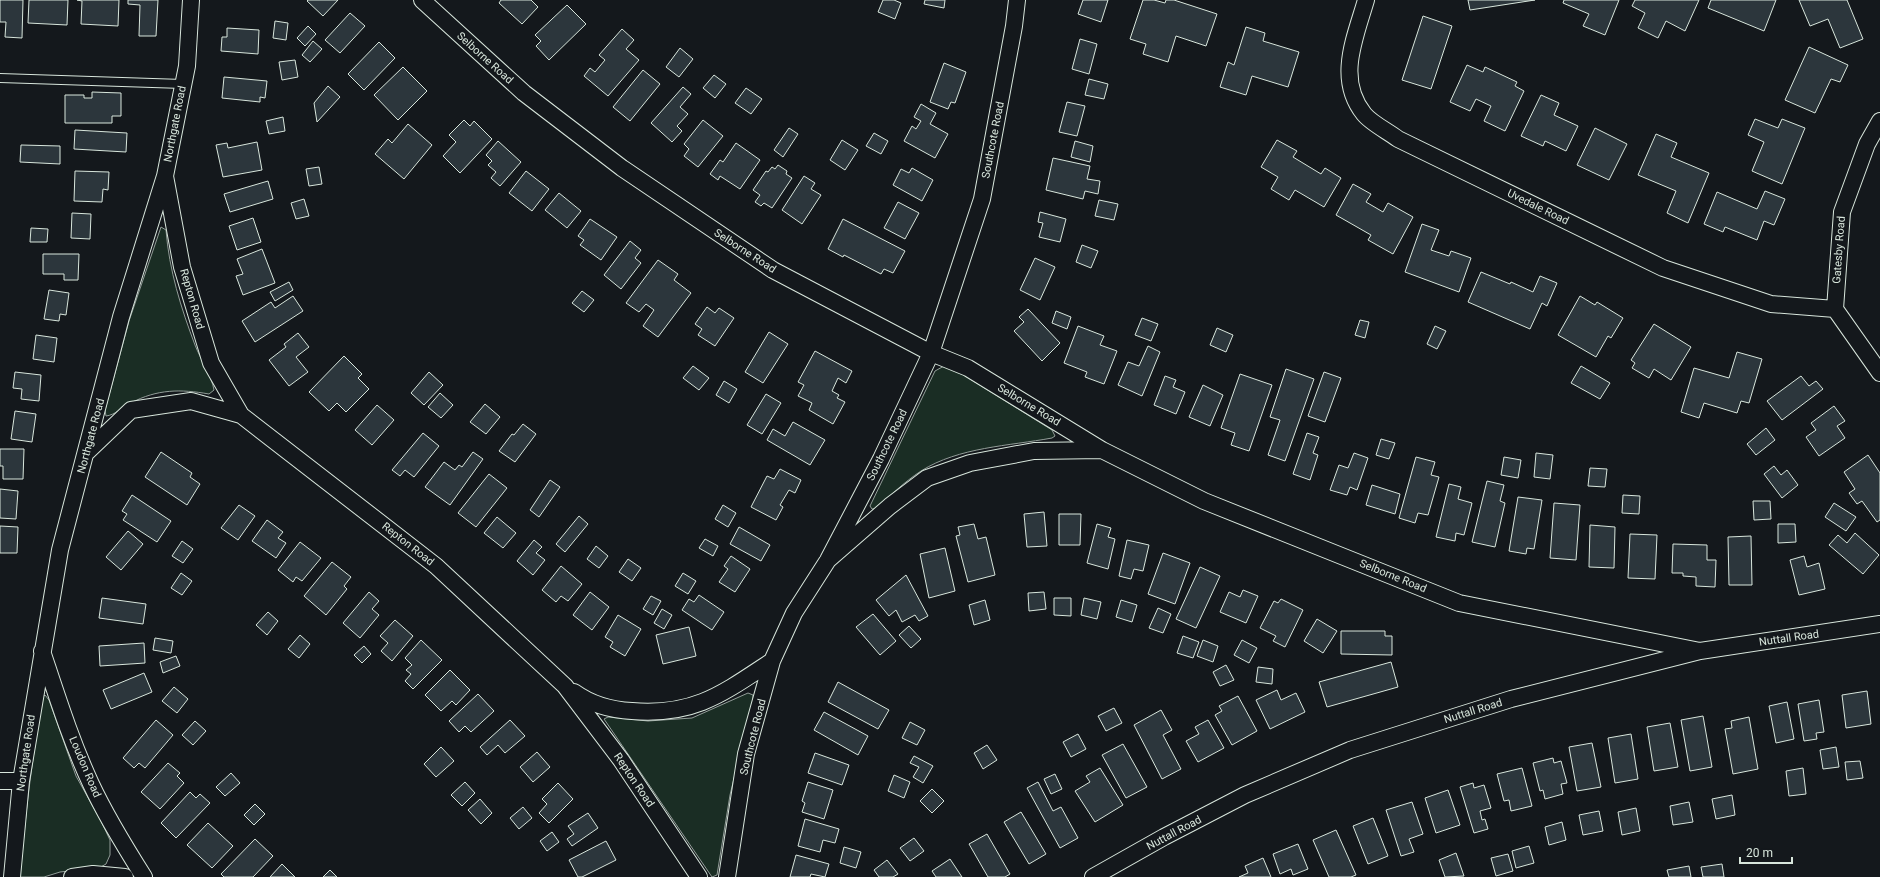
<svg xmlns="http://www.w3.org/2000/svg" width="1880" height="877" font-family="Roboto,sans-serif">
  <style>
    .green { fill: #1a2d24; stroke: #939e99 }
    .building { fill: #2c363c; stroke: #d8e6dc }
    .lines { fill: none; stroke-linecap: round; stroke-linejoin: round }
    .service-casing { stroke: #d8e6dc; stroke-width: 10 }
    .minor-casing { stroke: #d8e6dc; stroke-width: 18 }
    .service { stroke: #14181c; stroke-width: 8 }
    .minor { stroke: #14181c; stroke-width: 16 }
    .labels { text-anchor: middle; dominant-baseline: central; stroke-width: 3; stroke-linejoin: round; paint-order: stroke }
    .street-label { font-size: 11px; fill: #d8e6dc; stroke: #14181c }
  </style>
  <rect width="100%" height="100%" fill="#14181c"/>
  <path class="green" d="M161 227 166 230C169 270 181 308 195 345 200 358 212 377 214 390L209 394C181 389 157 389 131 403 123 407 115 415 106 416L105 410 129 321Z
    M944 366 954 369 1052 430 1055 436 1052 438C1009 446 959 447 921 471 904 482 890 496 876 509H872L870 506 935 371Z
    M748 693 753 695V700L730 795 717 875 712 877 604 719 608 717 648 721 692 718Z
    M45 695 49 700 76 776 101 821 110 840V855L106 864 99 868 60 872 44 877H20C25 817 32 757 43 697Z"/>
  <path class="building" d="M0 0H23L22 38 5 37 6 22H0Z
    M29 0H68L67 25 28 23Z
    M77 0H119L118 26 81 24 82 1Z
    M128 0H158L156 36H139L140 5 128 4Z
    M308 0H338L323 16 307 1Z
    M501 0H531L538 7 522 24 499 3Z
    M883 0H894L901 3 895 19 878 12Z
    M925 0H945L944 8 924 4Z
    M1083 0H1108L1101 22 1078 14Z
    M1143 0H1154L1165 3 1166 0H1174L1217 14 1206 46 1176 36 1168 62 1143 54 1146 44 1130 39Z
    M1468 0H1535L1470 10Z
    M1564 0H1619L1605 35 1583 26 1589 14 1563 3Z
    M1635 0H1699L1685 31 1666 21 1658 38 1638 28 1645 13 1632 6Z
    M1711 0H1776L1764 31 1708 8Z
    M1799 0H1847L1863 39 1840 48 1828 19 1810 26Z
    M567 5 586 24 549 60 536 46 541 41 535 35Z
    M350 13 365 26 340 53 325 40Z
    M1423 16 1452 26 1431 89 1402 80Z
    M275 21 288 23 286 40 273 38Z
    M308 26 316 34 305 46 297 38Z
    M1246 27 1265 33 1263 41 1299 52 1288 87 1252 76 1246 95 1220 87 1228 62 1234 65Z
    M227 28 259 30 258 54 221 51 222 37H227Z
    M622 29 634 40 626 49 639 60 608 96 584 76 590 68 595 72 605 60 599 55Z
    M1080 39 1097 44 1089 74 1072 69Z
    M313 41 322 49 310 62 302 55Z
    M379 42 395 58 364 90 348 74Z
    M1809 47 1848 65 1840 82 1831 79 1815 113 1785 100Z
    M680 48 693 59 679 77 666 67Z
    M295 60 298 77 282 80 279 62Z
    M944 63 966 72 955 103 951 102 948 109 930 102Z
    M1467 65 1483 72 1485 67 1517 82 1515 86 1524 91 1505 131 1484 121 1491 106 1476 99 1470 111 1450 102Z
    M403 67 427 91 398 120 374 95Z
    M643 70 660 84 630 121 613 107Z
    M714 75 726 84 715 98 703 88Z
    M224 77 267 81 265 98 260 97V102L222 98Z
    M1089 79 1108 84 1104 99 1085 95Z
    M328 86 340 97 317 122 314 103Z
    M683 87 691 94 680 107 688 114 677 126 682 131 672 142 651 123Z
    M746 88 762 99 751 114 735 103Z
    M92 92 121 93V116H112V123H65V95H84V98H92Z
    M1541 95 1559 103 1554 115 1578 126 1566 151 1545 141 1543 146 1521 136Z
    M1067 102 1085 106 1077 136 1059 132Z
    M921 104 936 113 930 124 948 134 935 158 904 141 912 126 916 129 921 121 914 117Z
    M283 117 285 131 269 134 266 121Z
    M1755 119 1778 128 1782 119 1805 128 1782 184 1752 171 1764 142 1748 135Z
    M464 120 470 126 474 121 492 139 460 173 443 156 456 142 449 135Z
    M703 120 723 136 698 167 684 156 689 149 684 144Z
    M408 124 432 145 404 179 375 154 388 139 392 143Z
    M789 128 798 134 783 157 774 150Z
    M1595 128 1627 144 1609 180 1577 165Z
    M75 130 127 133 126 152 74 149Z
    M874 133 888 141 881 154 866 146Z
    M1656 134 1677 143 1671 157 1709 173 1688 223 1667 213 1676 191 1638 175Z
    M842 140 858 150 845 170 830 160Z
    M1277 140 1297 151 1293 157 1321 174 1325 168 1341 178 1324 207 1295 190 1289 200 1271 189 1278 177 1261 167Z
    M498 141 521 162 500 186 491 178 496 172 488 165 492 161 486 155Z
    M1075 141 1093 146 1090 162 1071 157Z
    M257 142 262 170 223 177 216 145 227 143 228 148Z
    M736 143 760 160 740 189 720 176 718 180 710 174 720 160 723 162Z
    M21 145 60 146V164L20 162Z
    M1053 158 1090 166 1087 179 1100 181 1098 194 1085 191 1083 199 1046 190Z
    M778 165 787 171 786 174 792 178 772 208 764 203 761 206 755 202 760 195 753 190 766 171 768 172 772 167 775 169Z
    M319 167 322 184 309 186 306 169Z
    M912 168 933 180 922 201 893 185 901 169 909 173Z
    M75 171 109 172 108 190 103 189 102 202 74 201Z
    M526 171 549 189 532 211 509 193Z
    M804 176 815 183 811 189 821 195 802 224 782 210Z
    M268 181 273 199 230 212 224 194Z
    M1353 184 1371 194 1366 202 1383 212 1388 203 1413 217 1393 254 1368 240 1371 235 1336 215Z
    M1765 191 1785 199 1774 225 1764 221 1757 240 1725 227 1723 232 1704 224 1717 192 1757 209Z
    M559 193 581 211 567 228 545 210Z
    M304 199 309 216 296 219 291 203Z
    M1099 200 1118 204 1114 220 1095 216Z
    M898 202 919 213 905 239 884 228Z
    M1040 212 1066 219 1060 242 1039 237 1043 223 1038 222Z
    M72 213 91 214 90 239 71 238Z
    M253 218 261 242 237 250 229 226Z
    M590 219 617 237 601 260 580 245 584 240 578 236Z
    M843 219 905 251 893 273 884 269 881 274 844 255 843 257 828 249Z
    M1422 224 1439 230 1431 250 1449 256 1451 251 1471 258 1459 292 1405 272Z
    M31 228 48 229 47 242H30Z
    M630 241 641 250 635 258 641 263 621 289 604 275Z
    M1082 245 1098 251 1091 268 1076 262Z
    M262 249 275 283 243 295 236 276 243 274 237 259Z
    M43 254H79L78 280H64V274H43Z
    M1035 258 1055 267 1040 300 1020 290Z
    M658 260 678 274 674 280 691 293 658 337 643 326 654 310 646 304 639 312 626 303Z
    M1481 272 1510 284 1511 282 1533 292 1540 276 1557 283 1547 306 1542 303 1530 329 1468 302Z
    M289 282 293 290 275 301 270 292Z
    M49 290 69 293 66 315 60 314 59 321 44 319Z
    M582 291 594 300 584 312 572 303Z
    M293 296 303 311 255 342 242 321 271 302 275 308Z
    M1580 296 1595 305 1597 302 1623 318 1611 338 1608 336 1596 357 1558 335Z
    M707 307 715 313 719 308 734 318 715 346 698 335 702 329 695 324Z
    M1028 309 1060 343 1042 361 1014 331 1024 322 1019 317Z
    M1056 311 1071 317 1067 329 1052 323Z
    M1142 318 1158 324 1151 341 1135 335Z
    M1360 320 1369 322 1365 338 1355 335Z
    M1654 324 1691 347 1671 380 1654 369 1649 378 1632 368 1635 363 1631 360Z
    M1078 326 1104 336 1100 345 1117 351 1104 384 1085 377 1087 372 1064 363Z
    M1435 326 1446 331 1437 349 1427 344Z
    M1217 328 1233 335 1226 352 1210 345Z
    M769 332 788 344 763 383 745 372Z
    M298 333 309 347 296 357 308 372 289 386 269 360 286 347 284 344Z
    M36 335 57 338 54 362 33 359Z
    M1148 346 1160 352 1142 396 1118 385 1128 362 1139 366Z
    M815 351 852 371 846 383 838 378 832 391 839 395 837 398 845 402 833 424 809 410 812 403 798 396 804 385 798 382Z
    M1737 352 1762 359 1749 403 1741 401 1737 413 1704 403 1699 418 1681 412 1694 368 1729 378Z
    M344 356 362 374 358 378 369 389 346 412 337 403 329 411 309 392Z
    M693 366 709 378 699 390 683 378Z
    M1581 366 1610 383 1600 399 1571 383Z
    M1286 369 1314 379 1285 461 1268 455 1280 420 1270 417Z
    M15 372 41 375 39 401 21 399 22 389 13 388Z
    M429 372 443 385 424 405 411 393Z
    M1324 372 1341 378 1325 422 1308 416Z
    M1240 374 1272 385 1249 451 1231 445 1235 433 1221 428Z
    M1165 376 1176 380 1173 387 1185 392 1176 414 1154 405Z
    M1801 376 1809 386 1816 381 1823 389 1782 420 1767 401Z
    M724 381 737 389 729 403 716 395Z
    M1203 385 1223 395 1210 426 1189 417Z
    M440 393 453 405 441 418 428 407Z
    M766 394 781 403 762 434 747 425Z
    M485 404 500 417 486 434 470 422Z
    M377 405 394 420 372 445 355 430Z
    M1834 406 1845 421 1837 426 1845 438 1819 456 1806 437 1816 430 1811 423Z
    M15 411 36 414 32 442 11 439Z
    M793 422 825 440 810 465 767 440 773 429 785 436Z
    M523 424 536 434 515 462 499 451 512 434 514 435Z
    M1766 428 1775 440 1756 455 1747 444Z
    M423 433 439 446 414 477 405 470 400 476 392 470Z
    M1307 433 1319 437 1313 453 1318 455 1310 480 1293 474Z
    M1381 439 1395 443 1389 459 1376 455Z
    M0 449H24L23 479H3V466H0Z
    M161 452 192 473 190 477 200 484 187 505 145 477Z
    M473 452 483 459 450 505 425 487 444 462 455 470 459 465 462 467Z
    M1354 453 1368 458 1357 490 1350 487 1347 495 1330 490 1339 465 1348 468Z
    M1536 453 1553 455 1550 479 1534 477Z
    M1868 455 1880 473V520L1877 522 1862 501 1857 504 1849 493 1855 489 1844 472Z
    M1416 457 1435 462 1431 475 1439 477 1428 515 1418 513 1415 523 1399 518Z
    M1504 457 1521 460 1518 478 1501 475Z
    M1774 466 1781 475 1787 470 1798 485 1782 498 1764 474Z
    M1590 468 1607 469 1605 487 1588 486Z
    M780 469 801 480 795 493 789 490 780 505 783 507 776 520 751 507 767 476 774 479Z
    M489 474 507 488 476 527 458 513Z
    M550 480 560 487 539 517 530 510Z
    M1487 481 1504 485 1500 501 1505 503 1495 547 1472 542Z
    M1449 484 1461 487 1458 499 1472 503 1464 535 1456 533 1455 541 1436 537Z
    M1372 485 1400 494 1395 514 1366 505Z
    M0 489 18 491 16 519 0 518Z
    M132 495 171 521 157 542 123 520 127 514 122 511Z
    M1623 495 1640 496 1639 514 1622 513Z
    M1518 497 1542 500 1534 549 1527 548 1526 554 1509 551Z
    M1753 501H1770L1771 519 1754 520Z
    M1554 503 1580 505 1576 560 1550 558Z
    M1834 503 1856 517 1846 531 1825 517Z
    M239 505 255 516 238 540 221 528Z
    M723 505 736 513 728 527 715 519Z
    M1044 512 1047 546 1027 547 1024 514Z
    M1059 514H1081L1080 545H1059Z
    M579 516 588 524 565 552 556 544Z
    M497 517 516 533 503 548 484 533Z
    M267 520 283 532 278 538 286 543 276 558 252 541Z
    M974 524 978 539 986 537 995 575 968 582 956 536 960 535 958 527Z
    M1097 524 1111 528 1108 537 1115 539 1108 569 1087 563Z
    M1778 524H1795L1796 542 1778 543Z
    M1590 525 1615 527 1614 568 1589 567Z
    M0 526 18 527 17 553H0Z
    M739 527 770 545 761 561 730 544Z
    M128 531 143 544 121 570 106 557Z
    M1855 533 1879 555 1863 574 1829 545 1838 535 1847 543Z
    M1630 534 1657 535 1655 579 1628 578Z
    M1751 536 1752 585H1729L1728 537Z
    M705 539 718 546 713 556 699 548Z
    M534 540 542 547 536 553 545 560 533 575 517 561Z
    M1127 540 1149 545 1143 571 1134 569 1131 579 1119 576Z
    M182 541 193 549 183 563 172 556Z
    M300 542 321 558 302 581 296 577 293 582 278 570Z
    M1673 544 1707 545V560H1716L1715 587 1696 586V577L1683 576V573H1672Z
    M596 546 608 556 599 568 587 559Z
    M945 548 955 591 929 598 920 554Z
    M1163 553 1190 563 1175 604 1148 594Z
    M731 556 750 569 735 592 719 582 728 569 724 566Z
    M1804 556 1807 567 1819 563 1825 589 1799 595 1790 560Z
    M628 559 641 568 632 581 619 572Z
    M332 562 351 577 344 586 347 589 326 615 304 596Z
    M561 566 582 584 568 601 561 596 556 602 542 590Z
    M1200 567 1220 576 1196 628 1176 619Z
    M181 573 192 581 182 595 171 588Z
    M683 573 696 581 688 594 675 586Z
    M906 575 928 616 919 621 915 615 902 622 896 610 889 616 876 600Z
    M1243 590 1258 596 1246 623 1220 612 1229 592 1240 597Z
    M369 592 379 601 372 609 379 615 360 638 343 623Z
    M590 592 609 607 592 630 573 615Z
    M1044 592 1046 609 1029 611 1028 593Z
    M699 595 724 612 712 630 682 610 689 599 694 602Z
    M651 596 661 601 653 615 643 609Z
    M102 598 146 604 143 624 99 618Z
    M1054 598H1071V616L1054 615Z
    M1084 598 1101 602 1097 619 1081 615Z
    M1281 599 1303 610 1285 647 1273 641 1276 636 1260 628 1274 601 1278 603Z
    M985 600 990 620 974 625 969 605Z
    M1121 600 1137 605 1132 622 1116 617Z
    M1158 608 1171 614 1163 633 1149 628Z
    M662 609 672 615 664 629 654 623Z
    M268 612 278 621 267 635 256 625Z
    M873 614 896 641 880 655 856 627Z
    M618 615 641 629 625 656 610 647 613 642 605 637Z
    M1317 619 1337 631 1323 653 1304 641Z
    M395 620 413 636 392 661 381 651 388 643 380 636Z
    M909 626 921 639 911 648 899 635Z
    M689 627 696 656 663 664 656 635Z
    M1341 631H1385V636H1392V655L1341 654Z
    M300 635 310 644 299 658 288 649Z
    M1183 636 1199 642 1193 658 1177 653Z
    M155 638 173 641 171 653 153 650Z
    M421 640 442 660 413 689 405 681 411 674 406 670 412 665 405 658Z
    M1203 640 1218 646 1213 662 1197 656Z
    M1242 640 1257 648 1249 663 1234 655Z
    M144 643 145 663 100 666 99 646Z
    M364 646 371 654 362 663 354 655Z
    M176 656 180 666 163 673 160 662Z
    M1391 662 1398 687 1327 707 1319 682Z
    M1226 665 1234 680 1220 686 1213 672Z
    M1258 667 1273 669 1272 684 1256 682Z
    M450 670 470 690 456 705 452 701 441 711 425 695Z
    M144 673 152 692 111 709 103 690Z
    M838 682 889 710 878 729 828 702Z
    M174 687 188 699 177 713 162 701Z
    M1277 690 1281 700 1296 693 1305 712 1270 729 1256 700Z
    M1867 691 1871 724 1846 728 1842 695Z
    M478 694 494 711 471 732 465 726 459 732 449 721Z
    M1238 696 1257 731 1232 745 1215 715 1222 711 1219 706Z
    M1819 700 1824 732 1816 733 1817 739 1804 741 1798 704Z
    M1787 702 1794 739 1776 743 1769 706Z
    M1114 708 1122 723 1106 731 1098 716Z
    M1161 710 1172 730 1163 735 1181 769 1162 779 1134 725Z
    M824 712 868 736 858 755 814 730Z
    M1703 716 1712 767 1690 771 1681 720Z
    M1749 717 1758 769 1733 774 1725 729 1732 728 1731 721Z
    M156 720 173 735 145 768 139 763 134 768 123 758Z
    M510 720 525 736 505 753 498 745 487 755 480 747Z
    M1208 720 1224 748 1198 762 1186 741 1199 734 1195 727Z
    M195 721 206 731 193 745 182 735Z
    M910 722 925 730 917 745 902 738Z
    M1670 723 1678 767 1654 771 1647 727Z
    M1078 734 1086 749 1071 757 1063 742Z
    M1631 734 1638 779 1615 783 1608 738Z
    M1592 743 1601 787 1577 791 1569 747Z
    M1123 744 1147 787 1126 798 1102 755Z
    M987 745 997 760 983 769 974 753Z
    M441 747 454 761 436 777 424 764Z
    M1836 747 1839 767 1823 769 1820 750Z
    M537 752 550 767 533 782 520 767Z
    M815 753 849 765 842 785 808 773Z
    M914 756 933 766 923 783 913 777 919 767 910 763Z
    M1553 758 1554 763 1561 761 1567 783 1561 784 1563 794 1545 799 1543 790 1540 791 1533 763Z
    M1860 761 1863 778 1847 780 1845 762Z
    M168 763 180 773 177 776 184 783 160 809 141 792Z
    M1100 768 1123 805 1095 822 1075 791 1090 782 1086 776Z
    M1522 768 1532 806 1511 811 1509 800 1504 801 1497 774Z
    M1803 768 1806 794 1789 796 1786 771Z
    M231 773 240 783 225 796 216 787Z
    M1055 774 1062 789 1051 794 1044 779Z
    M894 775 910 782 904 798 888 791Z
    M465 782 475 793 462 806 451 795Z
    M808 782 833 790 824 819 802 812 805 803 802 801Z
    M1038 782 1053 811 1061 807 1078 838 1060 848 1027 788Z
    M558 783 573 799 549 823 539 813 547 804 542 799Z
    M1473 783 1474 788 1484 785 1491 808 1480 811 1482 820 1485 819 1488 829 1474 833 1460 787Z
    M932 789 944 801 932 813 920 801Z
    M1448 790 1460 825 1436 833 1425 798Z
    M190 792 196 798 200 794 210 803 176 838 161 823Z
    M1732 795 1735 815 1716 819 1712 799Z
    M480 799 492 813 481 824 468 810Z
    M1412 802 1423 834 1409 839 1414 852 1401 856 1386 810Z
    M1689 802 1693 822 1673 825 1670 806Z
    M255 804 265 814 254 825 244 815Z
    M523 807 532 818 519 829 510 818Z
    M1636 808 1640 831 1622 835 1618 812Z
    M1599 811 1603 831 1583 835 1579 815Z
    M1021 812 1046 854 1029 864 1004 822Z
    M588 813 598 828 572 846 567 839 574 834 568 826Z
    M1373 818 1388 856 1368 864 1353 826Z
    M805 819 839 829 835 843 823 840 820 852 798 846Z
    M1562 822 1566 840 1549 845 1545 827Z
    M208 823 233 846 212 868 187 845Z
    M1336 830 1356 875 1351 877H1329L1313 840Z
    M552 832 559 842 547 851 540 841Z
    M987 834 1010 874 1005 877H988L969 844Z
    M914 838 924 851 910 861 900 848Z
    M255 839 273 856 253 877H224L221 874Z
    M606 841 616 860 582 877H578L569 860Z
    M1298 844 1308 869 1293 875 1291 869 1280 874 1273 854Z
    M1529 846 1534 863 1516 868 1512 851Z
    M844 847 861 852 856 868 840 863Z
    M1456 853 1464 876 1445 877 1439 860Z
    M1508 854 1513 871 1496 876 1491 858Z
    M796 855 829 864 825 877 811 874 810 877H790Z
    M1263 858 1271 877H1239L1248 873 1245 866Z
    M950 859 962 877H936L932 871Z
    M887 860 898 874 893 877H879L874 870Z
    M282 864 295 877H270Z
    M1722 864 1724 877H1703L1701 867Z
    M1689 866 1691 877H1669L1667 870Z
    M330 870 337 877H323Z"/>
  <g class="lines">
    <g class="service-casing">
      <path id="service" d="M0 78 183 84"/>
    </g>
    <g class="minor-casing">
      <path id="minor" d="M422 0 524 93 622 168 773 270 931 353 968 368 1102 450
        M1366 0C1355 38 1336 79 1364 114 1371 123 1389 132 1398 139L1663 268 1771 304 1835 309
        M1880 121 1867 144 1842 212 1835 309 1880 373
        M165 176 182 267 211 363 241 415 436 566 565 686 621 760 699 877
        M87 452 131 410 191 401 241 415
        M828 560 890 506 927 478 970 463 1034 451 1102 450 1204 501 1459 603 1700 651
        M42 651C57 696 71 741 91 784 106 816 125 847 144 877
        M574 692C592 705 610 710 632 711 694 716 722 694 772 661
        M0 781H21
        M12 877 21 781 60 550 121 317 165 176 187 66 191 0
        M72 877 93 874 125 877
        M727 877 746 754 772 661 794 613 828 560 881 459 931 353 982 199 1014 26 1017 0
        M1093 877 1164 837 1245 795 1350 750 1511 699 1700 651 1880 624"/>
    </g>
    <use href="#service" class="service"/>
    <use href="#minor" class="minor"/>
  </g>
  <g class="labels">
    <g class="street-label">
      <text transform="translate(485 58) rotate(42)">Selborne Road</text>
      <text transform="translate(175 124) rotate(-79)">Northgate Road</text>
      <text transform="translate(993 140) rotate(-79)">Southcote Road</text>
      <text transform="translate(1538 207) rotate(26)">Uvedale Road</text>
      <text transform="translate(1839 250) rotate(-86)">Gatesby Road</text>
      <text transform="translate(745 251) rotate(33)">Selborne Road</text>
      <text transform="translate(192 299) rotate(74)">Repton Road</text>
      <text transform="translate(1029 405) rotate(31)">Selborne Road</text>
      <text transform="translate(91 436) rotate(-75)">Northgate Road</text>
      <text transform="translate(887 445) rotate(-64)">Southcote Road</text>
      <text transform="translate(408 544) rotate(38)">Repton Road</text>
      <text transform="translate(1393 576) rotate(22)">Selborne Road</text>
      <text transform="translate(1789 638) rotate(-8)">Nuttall Road</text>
      <text transform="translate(1473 711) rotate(-17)">Nuttall Road</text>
      <text transform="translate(753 737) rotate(-76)">Southcote Road</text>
      <text transform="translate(26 753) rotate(-82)">Northgate Road</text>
      <text transform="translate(85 767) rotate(67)">Loudon Road</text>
      <text transform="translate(634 780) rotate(56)">Repton Road</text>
      <text transform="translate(1174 833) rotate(-28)">Nuttall Road</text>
    </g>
  </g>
  <path d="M1740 857v6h52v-6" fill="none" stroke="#d8e6dc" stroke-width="2"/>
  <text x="1746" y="857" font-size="12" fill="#d8e6dc" stroke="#14181c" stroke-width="3" paint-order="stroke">20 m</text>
</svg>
